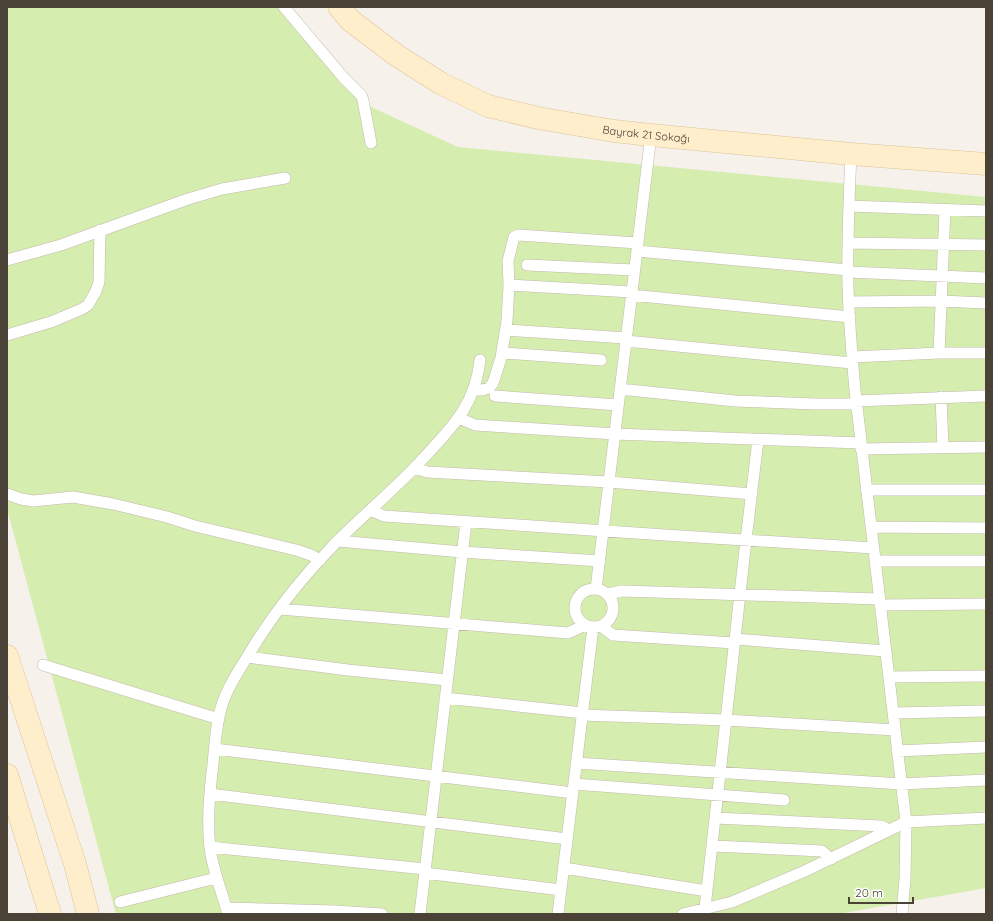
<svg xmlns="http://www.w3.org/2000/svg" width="993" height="921" font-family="Quicksand,sans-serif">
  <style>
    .green { fill: #d6edb0 }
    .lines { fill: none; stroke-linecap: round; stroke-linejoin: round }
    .lane-casing { stroke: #c3b9ab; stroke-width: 12 }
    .secondary-casing { stroke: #dcc599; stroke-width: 23 }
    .lane { stroke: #fff; stroke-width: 11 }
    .secondary { stroke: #ffeecb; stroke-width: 22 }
    .labels { text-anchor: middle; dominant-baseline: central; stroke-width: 4; stroke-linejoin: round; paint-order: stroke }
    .street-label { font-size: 11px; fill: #4b4237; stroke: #fff }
  </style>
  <rect width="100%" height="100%" fill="#f6f1ea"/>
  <path class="green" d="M7 7H277L358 101 458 147 986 197V888L838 914H116L7 509Z"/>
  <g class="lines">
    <g class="lane-casing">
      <path id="lane" d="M284 7 343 77 361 95 363 100 371 143
        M851 154C849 198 847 242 848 286 849 321 852 356 855 390L906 822 905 879 902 914
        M849 206 986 211
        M848 243 986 245
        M637 251 848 270
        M7 260 61 245 188 199 222 189 285 178
        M527 265 634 270
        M848 272 986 278
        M509 285 632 292
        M631 295 850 317
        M849 302 941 301 986 303
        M506 330 626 338
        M7 335 51 322 82 309 88 305 96 291 99 282 100 230
        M626 341 852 363
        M503 353 601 360
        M939 353 945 210
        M852 357 939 353H986
        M620 389 735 401 816 404H856
        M474 390H482L489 388 493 383 501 358 507 321 509 285 508 261 514 237 518 235 638 243
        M495 396 618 405
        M941 397 943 447
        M856 401 986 396
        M459 418 475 425 615 434 861 443
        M861 449 986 447
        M414 468 427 472 609 482 752 494
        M866 490H986
        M7 494 21 499 33 501 73 497 113 504 167 517 195 526 296 550 311 555 320 560
        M370 510 384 516 665 535 873 548
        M871 527 986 528
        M338 541 462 552 600 561
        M875 561H986
        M575 608a19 19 0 1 1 38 0a19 19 0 1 1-38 0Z
        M596 589 651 135
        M608 594 622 591 879 599
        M880 605 986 604
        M280 609 568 633 585 625
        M601 626 613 635 734 643
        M735 639 885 651
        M247 657 348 670 447 680
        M43 665 219 719
        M889 677 986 676
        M445 698 583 713
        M893 713 986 711
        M582 715 726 720 895 730
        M215 749 573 793
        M897 751 986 747
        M576 763 901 784 986 780
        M574 784 784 800
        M210 794 567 839
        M715 818 881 826 889 830
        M712 846 822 851 831 859
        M210 847 425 869
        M564 868 707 891
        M425 873 561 890
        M120 902 216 878
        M226 908 335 911 382 914
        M705 908 746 540 758 440
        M228 914C222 892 213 871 210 848 207 823 209 798 212 773 215 750 215 724 223 702 228 687 237 673 246 659 269 620 297 583 329 550 357 520 390 494 418 464 449 430 475 408 480 360
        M420 914 466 522
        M558 914 593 627
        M683 914 732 902 805 871 906 822 986 818"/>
    </g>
    <g class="secondary-casing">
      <g id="secondary">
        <path id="s1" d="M339 7 350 20 396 55 442 84 488 106 538 118 614 131 651 135 851 154 986 164"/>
        <path d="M7 656 75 864 88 914"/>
        <path d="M7 775 50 914"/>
      </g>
    </g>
    <use href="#lane" class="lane"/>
    <use href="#secondary" class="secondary"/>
  </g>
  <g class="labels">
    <g class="street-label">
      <text stroke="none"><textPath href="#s1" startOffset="341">Bayrak 21 Sokağı</textPath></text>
    </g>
  </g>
  <rect width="993" height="921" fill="none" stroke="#4b4237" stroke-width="16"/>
  <path d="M849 897v6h64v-6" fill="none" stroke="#4b4237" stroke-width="2"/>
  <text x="855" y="897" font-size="12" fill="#4b4237" stroke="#ffffff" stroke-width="3" paint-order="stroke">20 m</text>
</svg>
